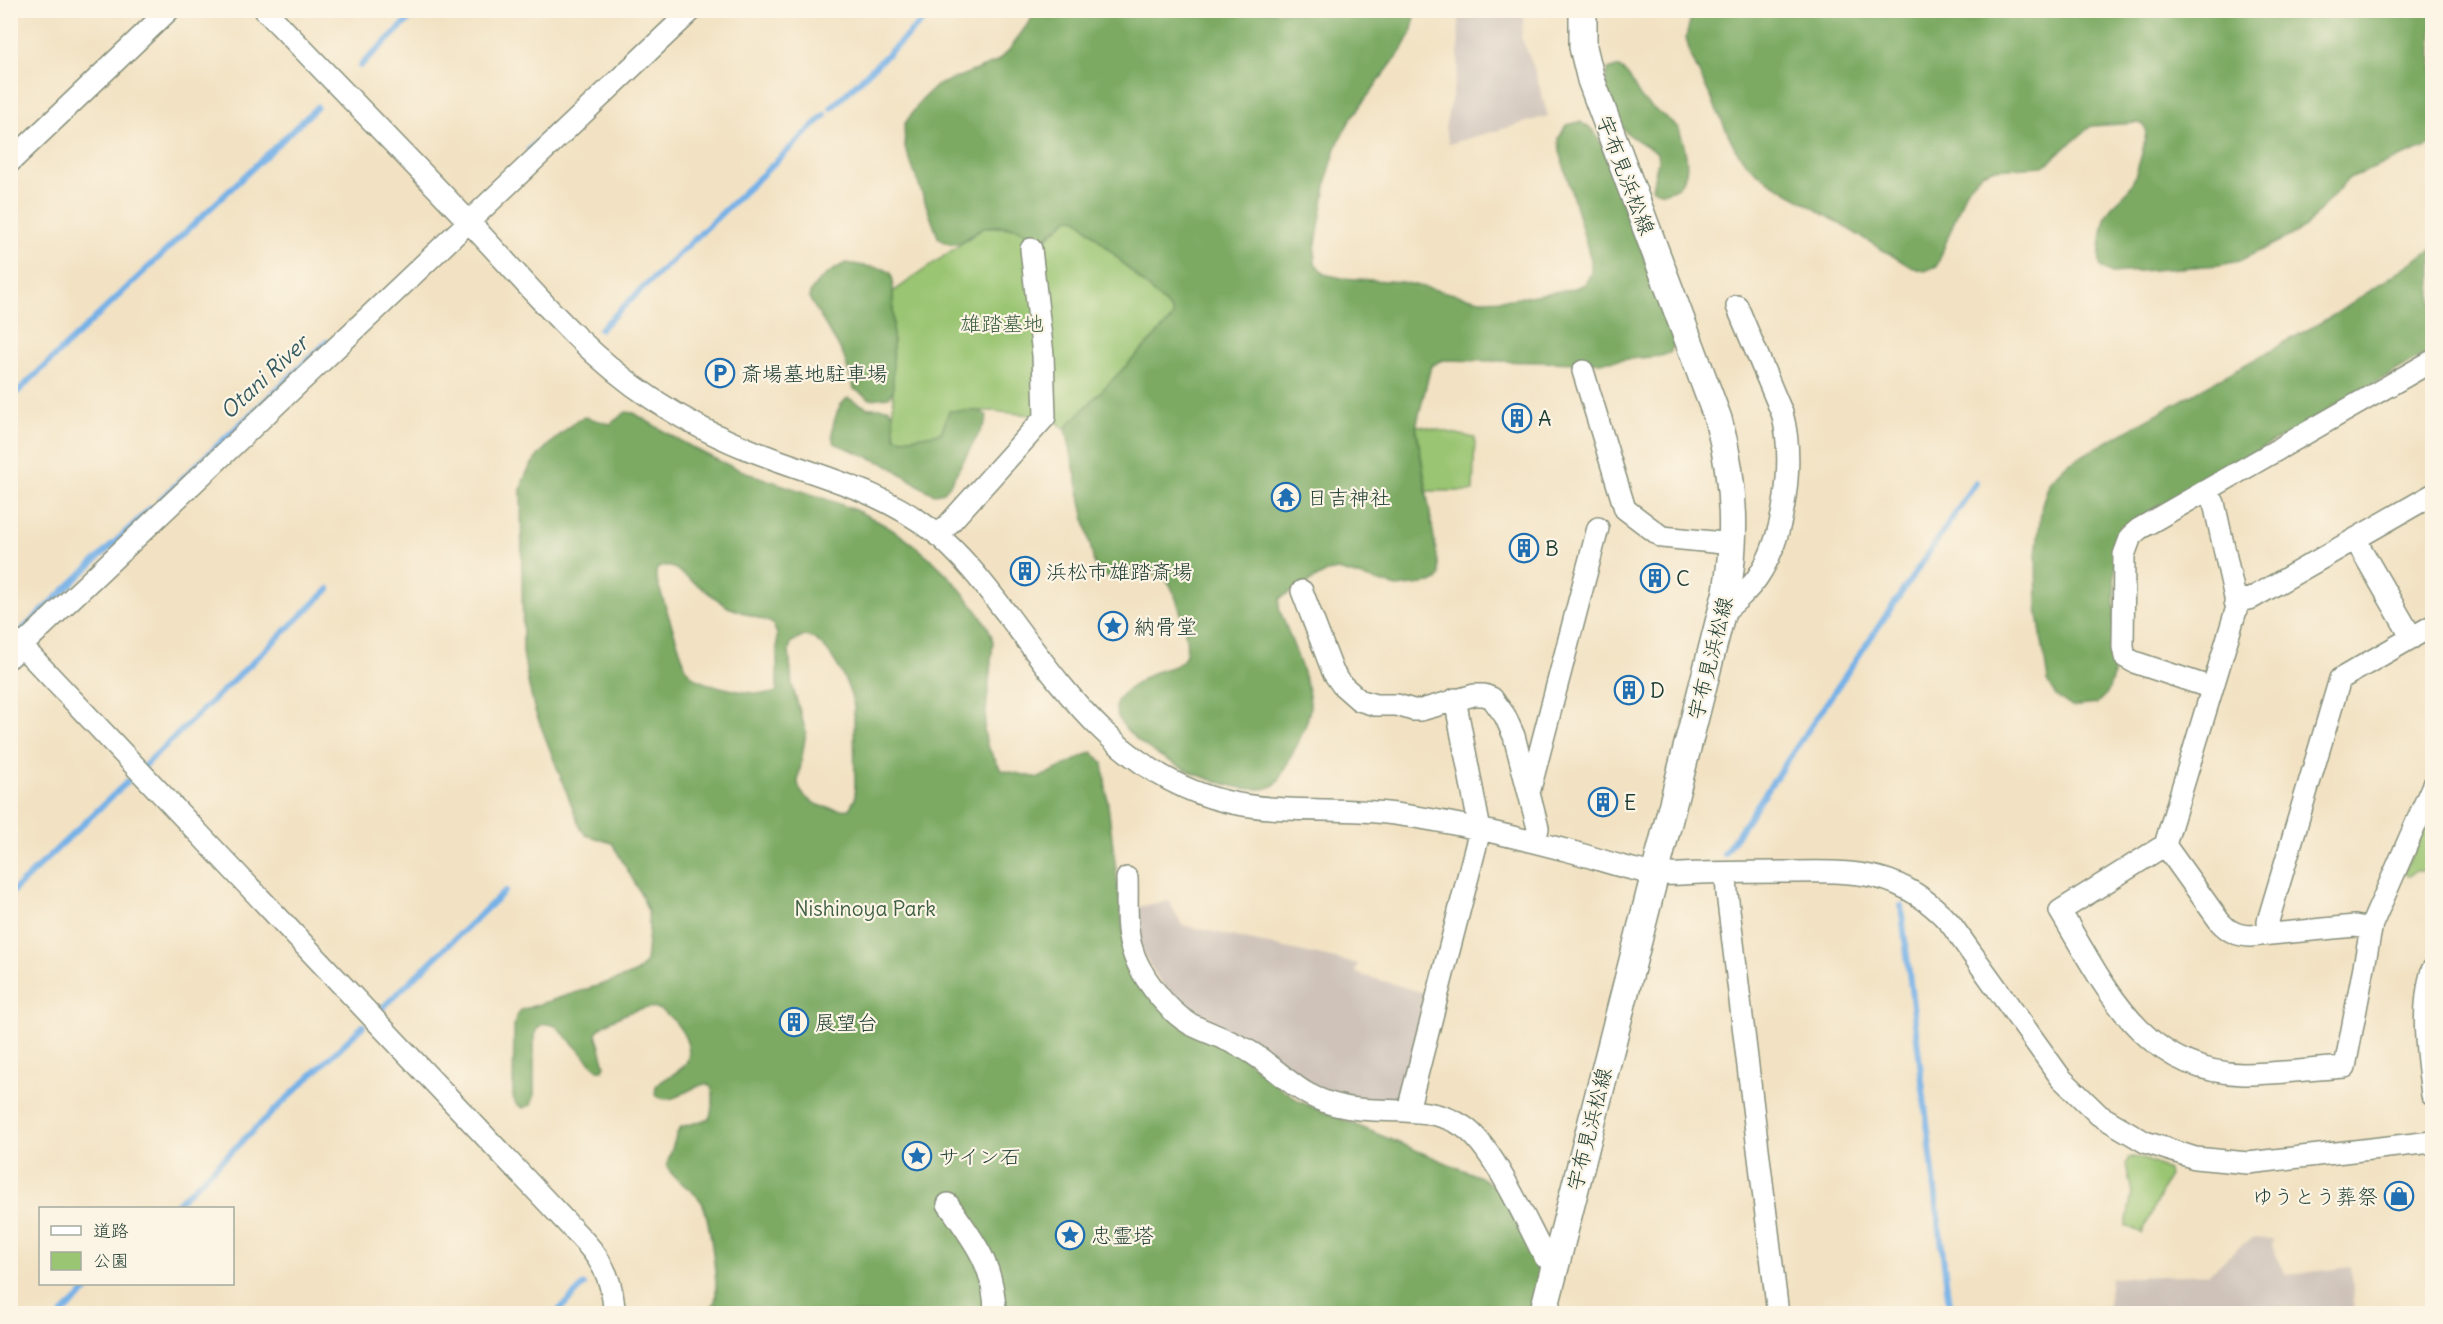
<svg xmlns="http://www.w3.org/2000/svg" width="2443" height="1324" font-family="Delius,'Klee One',sans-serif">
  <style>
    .industrial { fill: #cec2b9 }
    .green { fill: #9ac572; stroke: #5c8153; stroke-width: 1.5 }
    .forest { fill: #7baa64; stroke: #4d744c; stroke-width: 1.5; fill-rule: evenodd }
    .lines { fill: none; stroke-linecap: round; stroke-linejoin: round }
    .stream { stroke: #75b1e7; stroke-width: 6 }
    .minor-casing { stroke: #88907c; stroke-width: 24 }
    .major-casing { stroke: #88907c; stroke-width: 30 }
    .minor { stroke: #fff; stroke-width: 21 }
    .major { stroke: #fff; stroke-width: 27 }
    .labels { text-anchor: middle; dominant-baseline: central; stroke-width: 4.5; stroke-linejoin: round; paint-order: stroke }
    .street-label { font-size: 21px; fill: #1f3d34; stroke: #fcf5e5 }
    .park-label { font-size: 21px; fill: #3e5f44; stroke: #fcf5e5 }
    .poi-label { font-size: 21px; fill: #1f3d34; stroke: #fcf5e5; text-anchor: start }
    .water-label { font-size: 22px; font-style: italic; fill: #345a61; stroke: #fcf5e5 }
  </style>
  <rect width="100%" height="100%" fill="#fcf5e5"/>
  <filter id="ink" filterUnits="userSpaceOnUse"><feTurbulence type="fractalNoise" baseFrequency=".0167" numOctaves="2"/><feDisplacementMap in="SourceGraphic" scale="12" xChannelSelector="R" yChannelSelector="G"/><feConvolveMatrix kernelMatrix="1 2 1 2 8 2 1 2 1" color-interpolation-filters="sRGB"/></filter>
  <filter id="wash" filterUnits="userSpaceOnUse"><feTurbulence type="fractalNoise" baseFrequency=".008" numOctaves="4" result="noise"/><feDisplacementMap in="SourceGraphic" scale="24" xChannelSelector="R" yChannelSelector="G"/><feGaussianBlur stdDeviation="1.35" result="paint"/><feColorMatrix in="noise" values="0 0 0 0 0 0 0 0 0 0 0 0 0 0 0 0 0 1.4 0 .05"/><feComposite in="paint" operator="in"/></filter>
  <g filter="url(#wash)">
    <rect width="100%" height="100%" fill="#f2e2c3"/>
    <path class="industrial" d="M1446 11H1525L1521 37 1533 65 1548 116 1449 144 1445 128 1458 68 1459 13 1447 16Z
      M1169 901 1182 925 1358 964 1355 973 1431 995 1403 1101 1349 1099 1310 1086 1196 1017 1171 999 1143 954 1139 943 1137 907Z
      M2255 1238 2273 1239 2272 1246 2286 1275 2351 1267 2355 1313H2107L2111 1278 2208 1274 2243 1244Z"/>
    <path class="green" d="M1073 217 1078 219 1171 310 1173 316 1170 321 1065 429 1051 417 992 411H950L941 433 903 439 895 437 893 430V292L985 227 1018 228 1043 241 1069 218Z
      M1416 425 1475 438 1473 491H1427Z
      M2432 808V871H2415L2409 876 2404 873Z
      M2129 1157C2141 1156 2157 1164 2168 1170L2169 1175 2142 1233 2126 1226 2132 1193 2126 1164Z"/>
    <path class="forest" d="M1693 10 2432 11V145L2349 178 2305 227 2290 236 2239 261 2220 265 2112 273C2108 272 2103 271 2101 267 2097 260 2103 219 2108 212 2114 201 2127 196 2132 184 2138 168 2145 147 2146 130L2143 124 2137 123 2091 126 2044 166 1993 169 1982 173 1966 190 1937 266 1925 271 1911 267 1764 178 1747 164 1735 148 1690 54 1686 37Z
      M1037 11H1416L1411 34 1404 47 1350 120 1337 145 1328 175 1315 249V263L1324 274 1342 278 1402 282 1480 300 1511 299 1572 289 1585 284 1591 273V260L1560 152 1559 138 1566 125 1580 122 1593 130 1601 143 1674 336V345L1670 353 1661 356 1587 363 1442 360 1431 366 1416 427 1440 575 1437 580 1431 583 1397 587 1338 570 1327 572 1280 598 1279 608C1287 630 1310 683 1310 705 1310 725 1289 759 1280 778 1277 782 1275 786 1270 787 1237 801 1112 745 1116 705 1117 697 1124 693 1130 688 1138 683 1145 677 1153 673 1162 669 1176 668 1182 661 1194 650 1179 605 1173 591 1158 549 1111 602 1094 563L1066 429 1069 424 1170 321 1173 316 1171 310 1078 219 1069 218 1039 243C1029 238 1023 228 1011 227 1003 226 990 225 983 228 966 235 956 255 938 237L905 147 904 125 921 100 936 86 996 62 1009 50Z
      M1616 67C1632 72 1632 87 1642 99 1653 110 1668 117 1679 129 1686 149 1696 183 1669 191 1662 193 1658 193 1652 188L1658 161 1657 153C1647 145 1634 140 1625 131 1614 120 1601 84 1608 70Z
      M2432 249V350L2134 522 2115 554 2113 676 2108 692 2096 704 2072 707 2056 696 2048 681 2037 608 2036 555 2042 504 2050 481 2067 464 2334 315Z
      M846 263 884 269 891 273 893 281V390L889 397 870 399 854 389 843 354 809 298C810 283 834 269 846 263Z
      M848 398 868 408H889L893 414 895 437 903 439 941 433 949 411H980L987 416 986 421 949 486 944 492 935 494 926 490 888 465 834 443C829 432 837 404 848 398Z
      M626 412 634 413C664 432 694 450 726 464 768 483 813 492 855 510 899 529 939 561 968 599 978 613 990 625 993 642L984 731 987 745 1001 770 1039 778 1092 752 1103 763 1127 961 1282 1089 1301 1102 1480 1177 1494 1186 1504 1199 1536 1259 1540 1271 1532 1314 703 1313C708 1310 713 1306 715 1301 719 1287 709 1212 701 1201 692 1188 670 1179 667 1164L677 1133 681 1127 709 1119C713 1109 714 1097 712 1087L706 1084C688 1086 673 1108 655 1095L656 1086C665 1077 679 1074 686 1063 697 1045 673 1012 654 1008 641 1005 602 1022 596 1033L605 1066 603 1070H598L557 1027C546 1021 538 1023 534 1036V1097L531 1105 523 1108 516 1104 513 1097 514 1025 516 1017 521 1010 625 977 637 972 646 962 649 930 648 912 642 896 612 843 586 835 581 829 535 711 528 682 523 652 521 490C527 458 555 440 577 420L585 417 610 424ZM666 566 674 568 728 607 772 623 777 634V691C767 699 706 686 695 678 691 676 689 671 686 668L656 578V571L659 567ZM805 636C828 638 850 686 854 707L855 799 849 809C830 811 801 804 798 782L806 732 792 685 789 650 791 642Z"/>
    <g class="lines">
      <path class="stream" d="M360 66 419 10
        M831 108 934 10
        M529 150 676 10
        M600 329 825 115
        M10 399 317 107
        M160 500 327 342
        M10 626 12 627
        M17 635 151 508
        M144 766 329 589
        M1724 854 1976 483
        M10 894 128 781
        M1901 906 1950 1314
        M378 1012 505 891
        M172 1208 363 1026
        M62 1314 94 1284
        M555 1314 584 1285"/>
    </g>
  </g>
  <g filter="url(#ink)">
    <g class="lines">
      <g class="minor-casing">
        <path id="minor" d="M265 10C333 81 402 151 469 222 527 283 580 351 651 398 684 420 720 439 758 453 820 477 879 489 933 531 962 555 984 584 1007 614 1066 693 1123 776 1224 801 1280 815 1339 806 1395 814 1455 822 1515 837 1573 852 1599 859 1625 869 1652 873 1668 876 1686 873 1702 873 1732 872 1763 872 1793 872 1859 871 1902 871 1950 923L2061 1078 2099 1115 2145 1142 2195 1158 2248 1163 2432 1142
          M10 162 169 10
          M1583 371 1625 509 1662 537 1733 544
          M2207 491 2214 503 2237 607 2165 845 2220 922C2229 932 2237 935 2250 936L2355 926 2371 929
          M938 536 1045 417 1043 355 1031 249
          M2355 539 2412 638
          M1302 591 1333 672 1342 685 1359 700 1375 705H1397L1413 710H1421L1474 695H1484L1492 698 1505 716 1514 736 1538 828 1535 842
          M2235 602 2252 598 2432 495
          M1721 614C1734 603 1747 592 1757 578 1785 538 1795 460 1782 413L1737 306
          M12 639 31 656 585 1242C604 1263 614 1285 614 1314
          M10 657 692 10
          M2212 688 2134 662 2125 657 2123 647 2124 555 2131 536 2139 529 2432 361
          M1530 789 1598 528
          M2165 845 2060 911C2105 986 2142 1072 2243 1074 2277 1074 2311 1069 2345 1067L2372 924 2432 787
          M1726 873 1727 893 1778 1314
          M1127 878C1128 900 1125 925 1131 946 1138 973 1166 1010 1190 1024 1210 1034 1233 1041 1252 1053 1288 1076 1298 1098 1345 1107 1384 1115 1429 1103 1464 1127 1493 1146 1527 1224 1545 1257L1556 1260
          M2269 934 2268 921 2340 679 2432 626
          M2432 970C2420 1012 2427 1053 2432 1095
          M1408 1110 1480 830 1455 699
          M948 1204C974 1241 995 1266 995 1314"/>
      </g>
      <g class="major-casing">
        <path id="major" d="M1543 1314 1727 591C1737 532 1734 477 1718 419L1591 80 1583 47V10"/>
      </g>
      <use href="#minor" class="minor"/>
      <use href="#major" class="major"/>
    </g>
  </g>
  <defs>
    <g id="parking-ring" transform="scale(1.5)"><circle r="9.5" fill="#fcf5e5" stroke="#1f6fb2" stroke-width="1.5"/><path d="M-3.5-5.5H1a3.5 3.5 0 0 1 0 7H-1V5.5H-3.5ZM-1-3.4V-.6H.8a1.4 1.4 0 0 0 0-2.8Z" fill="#1f6fb2"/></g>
    <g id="building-ring" transform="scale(1.5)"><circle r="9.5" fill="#fcf5e5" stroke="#1f6fb2" stroke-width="1.5"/><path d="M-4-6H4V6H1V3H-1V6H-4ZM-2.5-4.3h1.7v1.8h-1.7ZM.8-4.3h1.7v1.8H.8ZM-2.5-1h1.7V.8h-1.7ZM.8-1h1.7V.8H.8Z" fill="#1f6fb2"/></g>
    <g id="temple-ring" transform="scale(1.5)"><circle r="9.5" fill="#fcf5e5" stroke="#1f6fb2" stroke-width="1.5"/><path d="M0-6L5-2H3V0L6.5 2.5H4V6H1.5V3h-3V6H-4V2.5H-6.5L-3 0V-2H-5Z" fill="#1f6fb2"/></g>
    <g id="sight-ring" transform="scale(1.5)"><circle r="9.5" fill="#fcf5e5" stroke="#1f6fb2" stroke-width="1.5"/><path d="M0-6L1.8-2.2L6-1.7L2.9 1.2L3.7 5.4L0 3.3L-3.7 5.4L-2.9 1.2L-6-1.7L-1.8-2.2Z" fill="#1f6fb2"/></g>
    <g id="shop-ring" transform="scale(1.5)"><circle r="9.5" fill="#fcf5e5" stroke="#1f6fb2" stroke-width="1.5"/><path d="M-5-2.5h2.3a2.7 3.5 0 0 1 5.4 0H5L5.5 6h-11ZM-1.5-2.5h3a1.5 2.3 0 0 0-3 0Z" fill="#1f6fb2"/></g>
  </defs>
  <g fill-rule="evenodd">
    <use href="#parking-ring" x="720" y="373"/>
    <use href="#building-ring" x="1517" y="418"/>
    <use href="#temple-ring" x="1286" y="497"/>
    <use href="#building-ring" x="1524" y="548"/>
    <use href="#building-ring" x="1025" y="571"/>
    <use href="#building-ring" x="1655" y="578"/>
    <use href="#sight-ring" x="1113" y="626"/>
    <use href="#building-ring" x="1629" y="690"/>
    <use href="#building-ring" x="1603" y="802"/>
    <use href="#building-ring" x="794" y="1022"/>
    <use href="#sight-ring" x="917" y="1156"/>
    <use href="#shop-ring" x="2399" y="1196"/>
    <use href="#sight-ring" x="1070" y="1235"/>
  </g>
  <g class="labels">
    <g class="street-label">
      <text transform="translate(1626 175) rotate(69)">宇布見浜松線</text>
      <text transform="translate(1710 658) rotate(-76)">宇布見浜松線</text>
      <text transform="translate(1589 1129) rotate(-76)">宇布見浜松線</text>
    </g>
    <g class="park-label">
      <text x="1002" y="323">雄踏墓地</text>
      <text x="865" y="908">Nishinoya Park</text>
    </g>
    <g class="poi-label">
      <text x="741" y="373">斎場墓地駐車場</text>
      <text x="1538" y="418">A</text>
      <text x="1307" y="497">日吉神社</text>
      <text x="1545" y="548">B</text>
      <text x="1046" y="571">浜松市雄踏斎場</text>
      <text x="1676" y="578">C</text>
      <text x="1134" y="626">納骨堂</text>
      <text x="1650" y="690">D</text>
      <text x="1624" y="802">E</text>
      <text x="815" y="1022">展望台</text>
      <text x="938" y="1156">サイン石</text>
      <text x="2378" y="1196" text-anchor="end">ゆうとう葬祭</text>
      <text x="1091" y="1235">忠霊塔</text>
    </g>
    <g class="water-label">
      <text transform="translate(264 377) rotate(-43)">Otani River</text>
    </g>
  </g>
  <rect width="2443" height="1324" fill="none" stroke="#fcf5e5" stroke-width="36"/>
  <rect x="39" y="1207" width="195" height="78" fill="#fcf5e5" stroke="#a4ab9e" stroke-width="1.5"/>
  <rect x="51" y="1226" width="30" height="9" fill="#ffffff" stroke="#a4ab9e" stroke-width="1.5"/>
  <text x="93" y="1237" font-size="18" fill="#1f3d34">道路</text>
  <rect x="51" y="1252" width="30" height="18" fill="#9ac572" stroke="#a4ab9e" stroke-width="1.5"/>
  <text x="93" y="1267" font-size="18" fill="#1f3d34">公園</text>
</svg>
